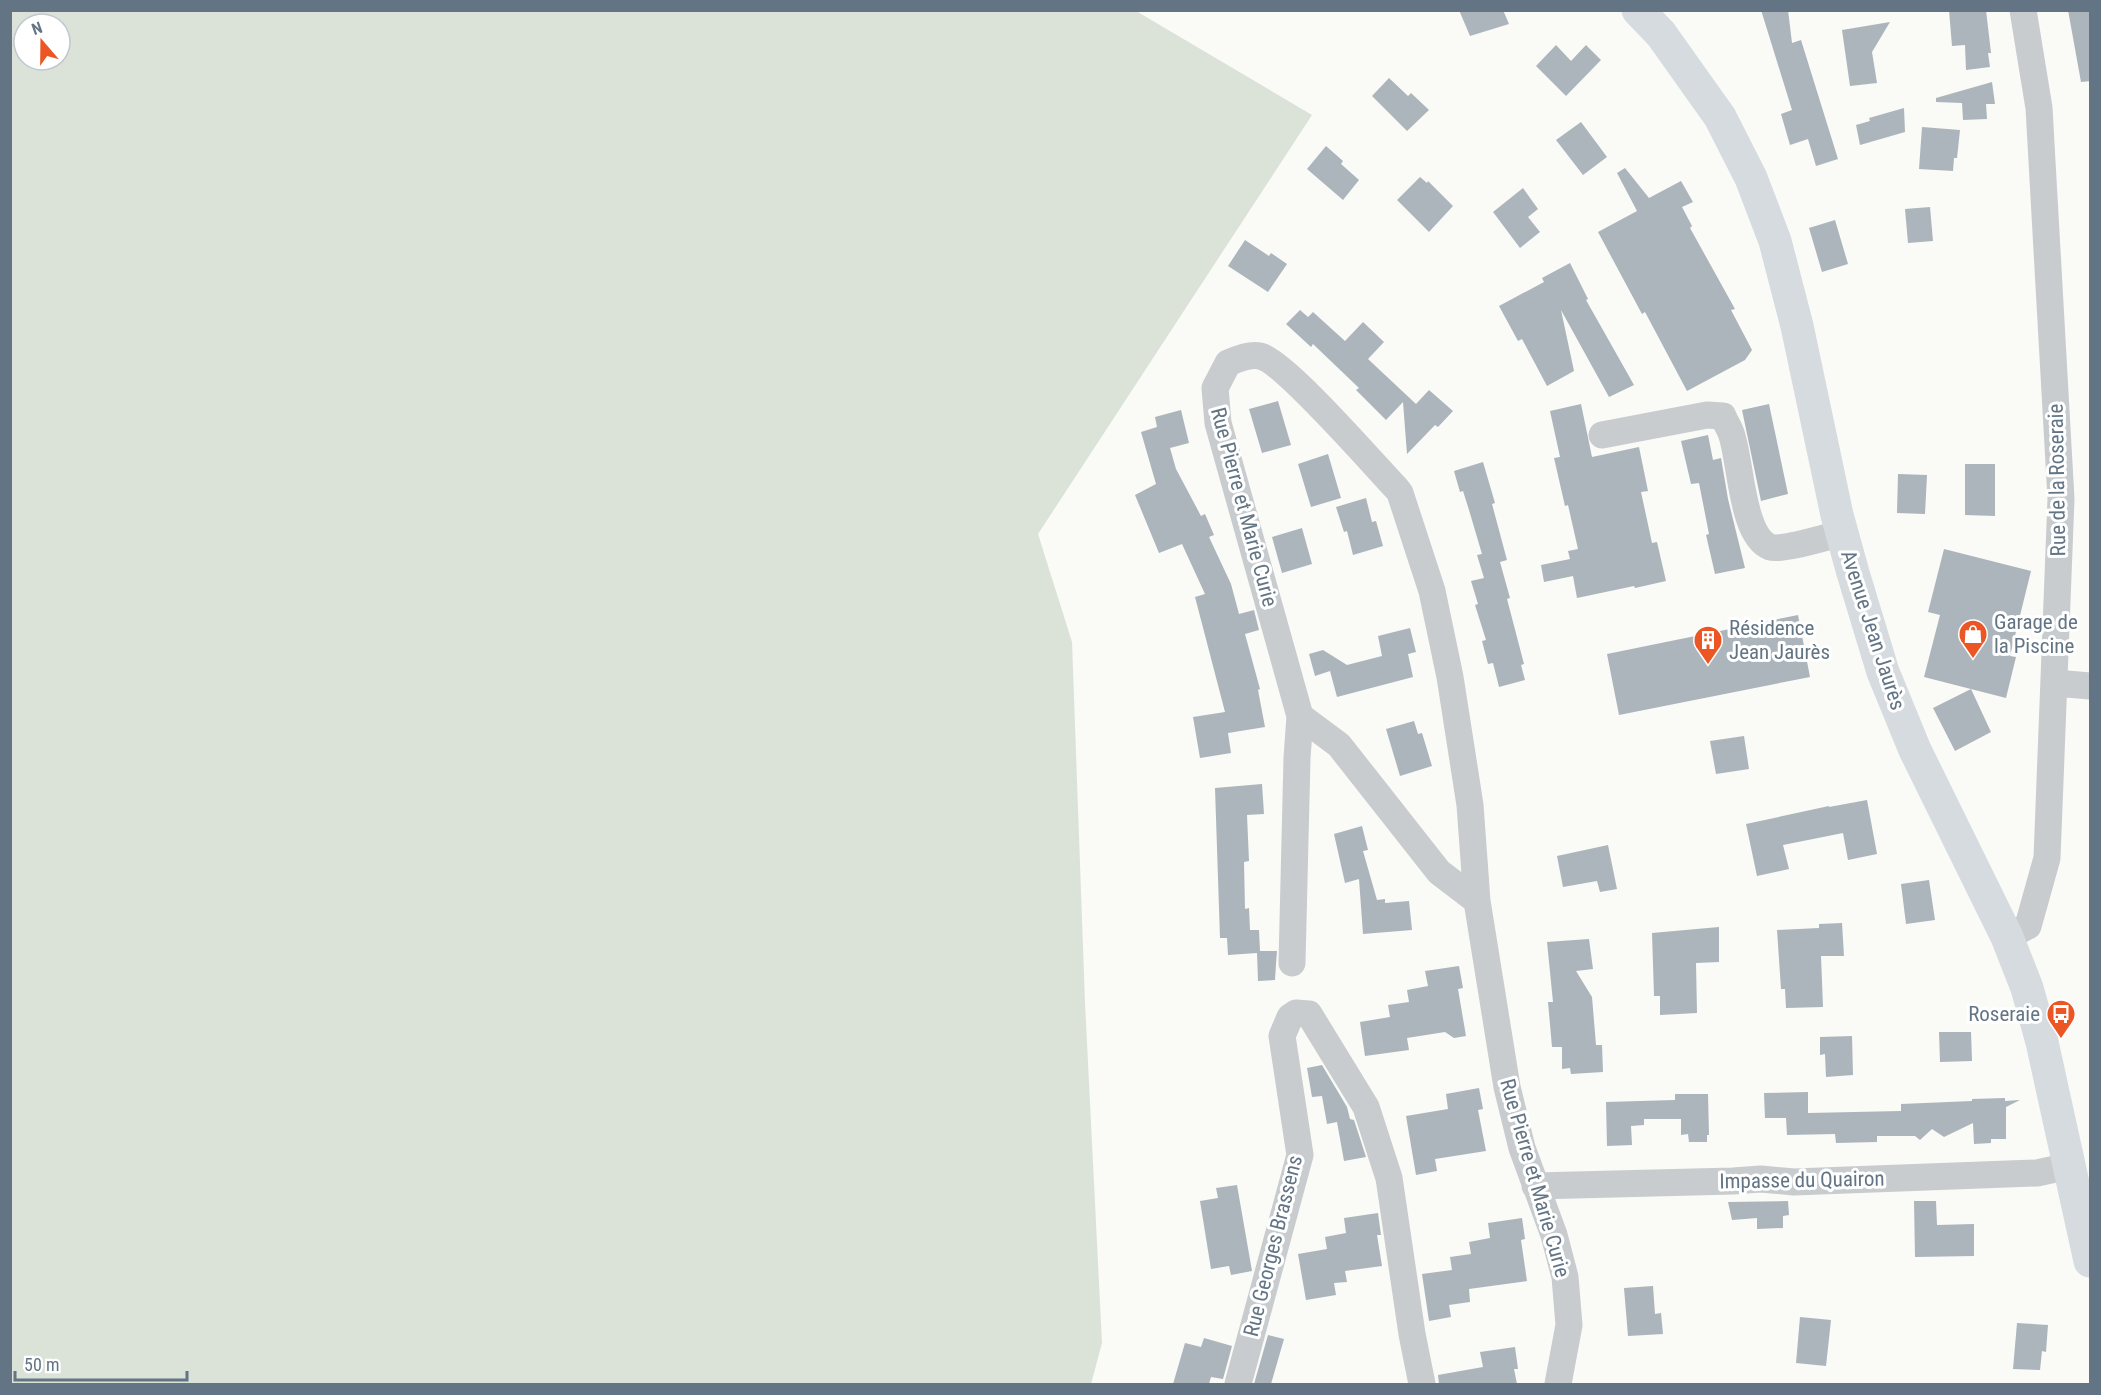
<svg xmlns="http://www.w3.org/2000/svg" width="2101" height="1395" font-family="'Roboto Condensed',sans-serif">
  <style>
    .green { fill: #dbe2d8; fill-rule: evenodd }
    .building { fill: #abb5bb }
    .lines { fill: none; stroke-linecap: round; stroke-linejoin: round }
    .street { stroke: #c8cccf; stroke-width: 27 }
    .secondary { stroke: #d6dbdf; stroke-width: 33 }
    .labels { text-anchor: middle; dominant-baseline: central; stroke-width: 6; stroke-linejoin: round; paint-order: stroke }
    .street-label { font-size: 21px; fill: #637584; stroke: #fff }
    .poi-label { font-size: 21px; fill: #637584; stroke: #fff; text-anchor: start }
  </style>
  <rect width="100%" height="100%" fill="#fafaf7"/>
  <path class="green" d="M10 11H1136L1312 115 1038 534 1072 642 1085 1003 1102 1343 1091 1384H11ZM24 24H60V60H24Z"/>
  <path class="building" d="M1459 10H1503L1509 24 1470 36Z
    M1761 10H1788L1792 43 1801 40 1838 159 1816 166 1808 139 1790 145 1781 114 1792 110Z
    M1949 10H1986L1991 53H1988L1990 67 1966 70 1965 45 1952 46Z
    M2068 10H2091V81L2081 82Z
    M1890 22 1872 52 1877 83 1850 86 1842 30Z
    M1556 45 1571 61 1586 45 1601 60 1566 96 1536 66Z
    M1389 78 1408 96 1411 93 1429 110 1407 131 1372 96Z
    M1992 82 1995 104H1986L1987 119 1963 120 1962 103 1936 102V98Z
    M1904 108 1905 132 1860 145 1856 125 1870 121 1869 118Z
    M1581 122 1607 157 1583 175 1556 140Z
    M1922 127 1960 130 1957 158H1954L1953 171 1919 169Z
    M1326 146 1343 161 1341 164 1359 180 1343 200 1307 169Z
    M1625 168 1649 198 1681 181 1693 202 1682 207 1692 226 1690 228 1735 309 1731 310 1752 350 1745 360 1687 391 1645 312 1642 314 1598 232 1637 211 1617 173Z
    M1420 177 1427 183 1428 181 1453 206 1429 232 1397 200Z
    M1523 188 1538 209 1528 217 1540 232 1520 248 1493 212Z
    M1930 207 1933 241 1908 243 1905 209Z
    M1835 220 1848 264 1822 272 1809 228Z
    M1245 240 1269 256 1271 253 1287 264 1268 292 1228 266Z
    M1570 263 1588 299 1586 300 1634 385 1609 397 1561 310 1574 371 1547 386 1522 339 1518 341 1499 306 1544 282 1542 278Z
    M1300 310 1308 317 1313 312 1345 341 1363 322 1384 342 1368 359 1416 404 1429 390 1453 411 1438 427 1435 425 1407 454 1403 402 1386 420 1356 390 1359 388 1313 344 1311 347 1286 324Z
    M1278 401 1291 445 1262 453 1249 409Z
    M1581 404 1592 457 1639 447 1648 491 1641 492 1652 543 1657 542 1666 581 1635 588 1634 586 1577 598 1573 576 1544 582 1541 565 1570 559 1568 551 1578 549 1568 505 1565 506 1554 458 1560 457 1550 411Z
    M1769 404 1788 494 1761 501 1742 410Z
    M1181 410 1189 443 1170 448 1176 469 1201 516 1205 514 1214 535 1209 537 1231 584 1239 614 1254 610 1259 630 1245 634 1260 689 1258 690 1265 727 1228 733 1231 753 1200 758 1193 717 1225 712 1195 597 1205 594 1182 544 1159 553 1135 495 1156 484 1141 432 1157 427 1155 417Z
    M1708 435 1713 460 1721 458 1728 499 1745 568 1715 574 1706 535 1709 534 1699 483 1691 484 1681 441Z
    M1328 454 1341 498 1311 507 1298 464Z
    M1483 462 1495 503 1492 504 1507 560 1500 562 1510 598 1507 599 1524 664 1521 665 1525 680 1499 687 1493 663 1488 664 1482 641 1486 640 1475 605 1478 604 1471 581 1484 578 1477 555 1482 554 1469 510 1463 491 1460 492 1454 471Z
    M1965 464H1995V516L1965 515Z
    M1898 474 1927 475 1925 514 1897 513Z
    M1366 498 1372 522 1376 521 1383 546 1353 555 1347 531 1344 532 1336 507Z
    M1302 528 1312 564 1282 573 1272 537Z
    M1944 549 2031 571 2010 656 2016 657 2006 698 1924 677 1940 615 1928 612Z
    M1798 615 1810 677 1619 715 1607 654Z
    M1410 628 1416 652 1408 654 1413 677 1337 697 1330 671 1315 676 1309 654 1323 650 1347 665 1382 656 1378 636Z
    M1971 689 1991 732 1955 751 1933 708Z
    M1414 721 1418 734 1422 733 1432 766 1400 776 1386 729Z
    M1744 736 1749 769 1716 774 1710 741Z
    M1262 784 1264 814 1247 815 1249 861 1244 862 1245 909 1249 908 1250 930H1259L1260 951H1277L1276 964 1275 980 1258 981 1257 953 1228 955 1227 938H1220L1215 788Z
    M1867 800 1877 854 1848 860 1843 833 1783 845 1789 869 1757 876 1746 824 1829 806V807Z
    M1362 826 1368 850 1363 851 1377 900 1385 899V903L1409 901 1412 930 1363 934 1359 879 1345 883 1334 834Z
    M1608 845 1617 889 1600 892 1597 881 1563 887 1557 856Z
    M1929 880 1935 920 1906 924 1901 884Z
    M1842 923 1844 956H1821L1823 1007 1786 1008 1785 989H1781L1777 930 1819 928V924Z
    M1719 927V962L1696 963 1697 1013 1660 1015V996H1654L1652 933Z
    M1589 939 1593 969 1576 971 1592 997 1596 1045H1602L1603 1072 1571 1074 1570 1068 1562 1069V1047H1552L1548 1002H1553L1547 942Z
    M1459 966 1463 988 1458 989 1466 1036 1454 1038 1445 1032 1407 1038 1409 1050 1365 1056 1360 1022 1390 1017 1388 1005 1409 1002 1407 990 1428 986 1425 971Z
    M1939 1032H1971L1972 1061 1940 1062Z
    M1852 1036 1853 1075 1826 1077 1825 1054 1820 1055V1037Z
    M1322 1065 1347 1107 1350 1119 1354 1120 1366 1157 1344 1161 1337 1122 1327 1124 1322 1096 1312 1097 1307 1068Z
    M1479 1088 1483 1109 1478 1110 1486 1151 1435 1159 1437 1171 1416 1175 1406 1116 1448 1109 1446 1094Z
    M1808 1092V1113L1901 1111V1104L1972 1101V1099L2005 1098V1101L2020 1100 2006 1107V1139H1991V1143L1974 1144 1973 1123 1944 1137 1932 1129 1920 1140 1915 1136H1877V1142L1836 1143 1835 1134 1787 1135 1786 1118H1765L1764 1093Z
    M1675 1094H1708L1709 1135H1707V1142H1689L1688 1134 1681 1135V1119H1644V1125L1631 1126 1632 1145 1607 1146 1606 1102 1675 1100Z
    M1237 1185 1252 1271 1231 1275 1229 1266 1211 1269 1200 1201 1218 1198 1216 1188Z
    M1788 1201 1789 1215 1783 1216V1228L1757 1229V1218L1732 1220 1728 1202Z
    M1914 1201H1936L1937 1225 1974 1224V1256L1915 1257Z
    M1378 1213 1381 1235H1377L1382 1266 1345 1271 1347 1282 1334 1283 1336 1295 1306 1300 1298 1254 1327 1249 1325 1237 1346 1233 1344 1218Z
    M1522 1218 1525 1239 1521 1240 1527 1281 1469 1289 1470 1302 1449 1305 1451 1317 1429 1321 1422 1274 1452 1270 1450 1257 1471 1254 1469 1242 1490 1238 1488 1223Z
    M1653 1286 1655 1314 1661 1313 1663 1334 1628 1336 1624 1288Z
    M1800 1317 1831 1320 1826 1366 1796 1363Z
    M2017 1323 2048 1325 2046 1352 2042 1351 2040 1370 2013 1369Z
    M1268 1335 1284 1339 1271 1384H1254Z
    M1204 1338 1232 1346 1223 1379 1211 1377 1209 1384H1173L1185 1343 1201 1347Z
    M1515 1347 1518 1369H1514L1517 1384H1439L1438 1375 1483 1367 1480 1352Z"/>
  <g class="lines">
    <path class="street" d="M1602 435 1707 415 1723 416C1725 422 1729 427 1731 433 1741 459 1741 536 1770 547 1782 551 1829 536 1843 533
      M2055 683 2090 686
      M1477 901 1439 872 1339 745 1300 716 1218 423 1215 388 1228 363C1238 359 1249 354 1260 356 1284 361 1374 465 1397 489L1400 493 1432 591 1450 677 1470 805 1477 901 1507 1087 1522 1148 1554 1235 1565 1277 1569 1325 1558 1384
      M2007 937 2028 926 2047 858 2061 499 2039 108 2023 10
      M1292 963 1297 758 1300 716
      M1535 1186 1733 1181 1761 1179 1794 1182 2037 1173 2069 1166
      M1238 1384 1300 1155 1282 1036 1290 1017 1296 1013 1309 1014 1366 1107 1389 1178 1412 1334 1422 1384"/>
    <path class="secondary" d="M1638 10 1661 34 1720 117 1751 178 1775 241 1797 326 1837 515 1853 573 1883 672 1915 750 2007 937 2027 988 2042 1042 2090 1261"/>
  </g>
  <defs>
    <g id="shop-pin" transform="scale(1.5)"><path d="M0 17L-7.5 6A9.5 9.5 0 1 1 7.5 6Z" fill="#ec5625" stroke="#fff"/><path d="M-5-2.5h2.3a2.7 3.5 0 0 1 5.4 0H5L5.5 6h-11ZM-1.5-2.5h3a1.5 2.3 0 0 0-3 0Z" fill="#fff"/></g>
    <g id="building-pin" transform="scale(1.5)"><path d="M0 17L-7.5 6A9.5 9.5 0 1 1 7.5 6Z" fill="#ec5625" stroke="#fff"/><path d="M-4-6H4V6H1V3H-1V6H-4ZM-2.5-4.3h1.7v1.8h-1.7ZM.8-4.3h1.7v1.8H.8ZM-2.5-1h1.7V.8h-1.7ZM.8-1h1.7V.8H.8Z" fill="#fff"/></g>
    <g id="bus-pin" transform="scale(1.5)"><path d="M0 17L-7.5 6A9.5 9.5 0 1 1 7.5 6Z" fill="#ec5625" stroke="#fff"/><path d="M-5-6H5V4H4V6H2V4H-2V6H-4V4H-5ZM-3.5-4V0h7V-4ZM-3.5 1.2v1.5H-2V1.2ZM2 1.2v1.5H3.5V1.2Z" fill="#fff"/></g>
  </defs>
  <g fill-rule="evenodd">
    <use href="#shop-pin" x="1973" y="634"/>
    <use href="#building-pin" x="1708" y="640"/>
    <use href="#bus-pin" x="2061" y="1014"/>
  </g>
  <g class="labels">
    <g class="street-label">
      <text transform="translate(2057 480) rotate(-91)">Rue de la Roseraie</text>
      <text transform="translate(1244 507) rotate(75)">Rue Pierre et Marie Curie</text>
      <text transform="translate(1873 630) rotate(72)">Avenue Jean Jaurès</text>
      <text transform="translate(1535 1178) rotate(74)">Rue Pierre et Marie Curie</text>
      <text transform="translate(1802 1180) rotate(-1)">Impasse du Quairon</text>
      <text transform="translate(1273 1246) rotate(-76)">Rue Georges Brassens</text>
    </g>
    <g class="poi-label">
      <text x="1994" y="622">Garage de<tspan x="1994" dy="24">la Piscine</tspan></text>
      <text x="1729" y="628">Résidence<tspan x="1729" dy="24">Jean Jaurès</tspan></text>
      <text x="2040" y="1014" text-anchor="end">Roseraie</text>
    </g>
  </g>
  <rect width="2101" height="1395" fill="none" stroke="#637584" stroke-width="24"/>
  <g transform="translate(42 42) rotate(340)"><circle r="28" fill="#ffffff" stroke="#c1c8ce" stroke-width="1.5"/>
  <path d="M0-4.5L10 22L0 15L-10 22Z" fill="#ec5625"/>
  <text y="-9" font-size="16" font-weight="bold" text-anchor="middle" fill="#637584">N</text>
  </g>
  <path d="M15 1371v9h172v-9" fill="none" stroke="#637584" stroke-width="3"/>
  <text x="24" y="1371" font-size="18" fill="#637584" stroke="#ffffff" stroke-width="4.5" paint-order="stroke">50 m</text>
</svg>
